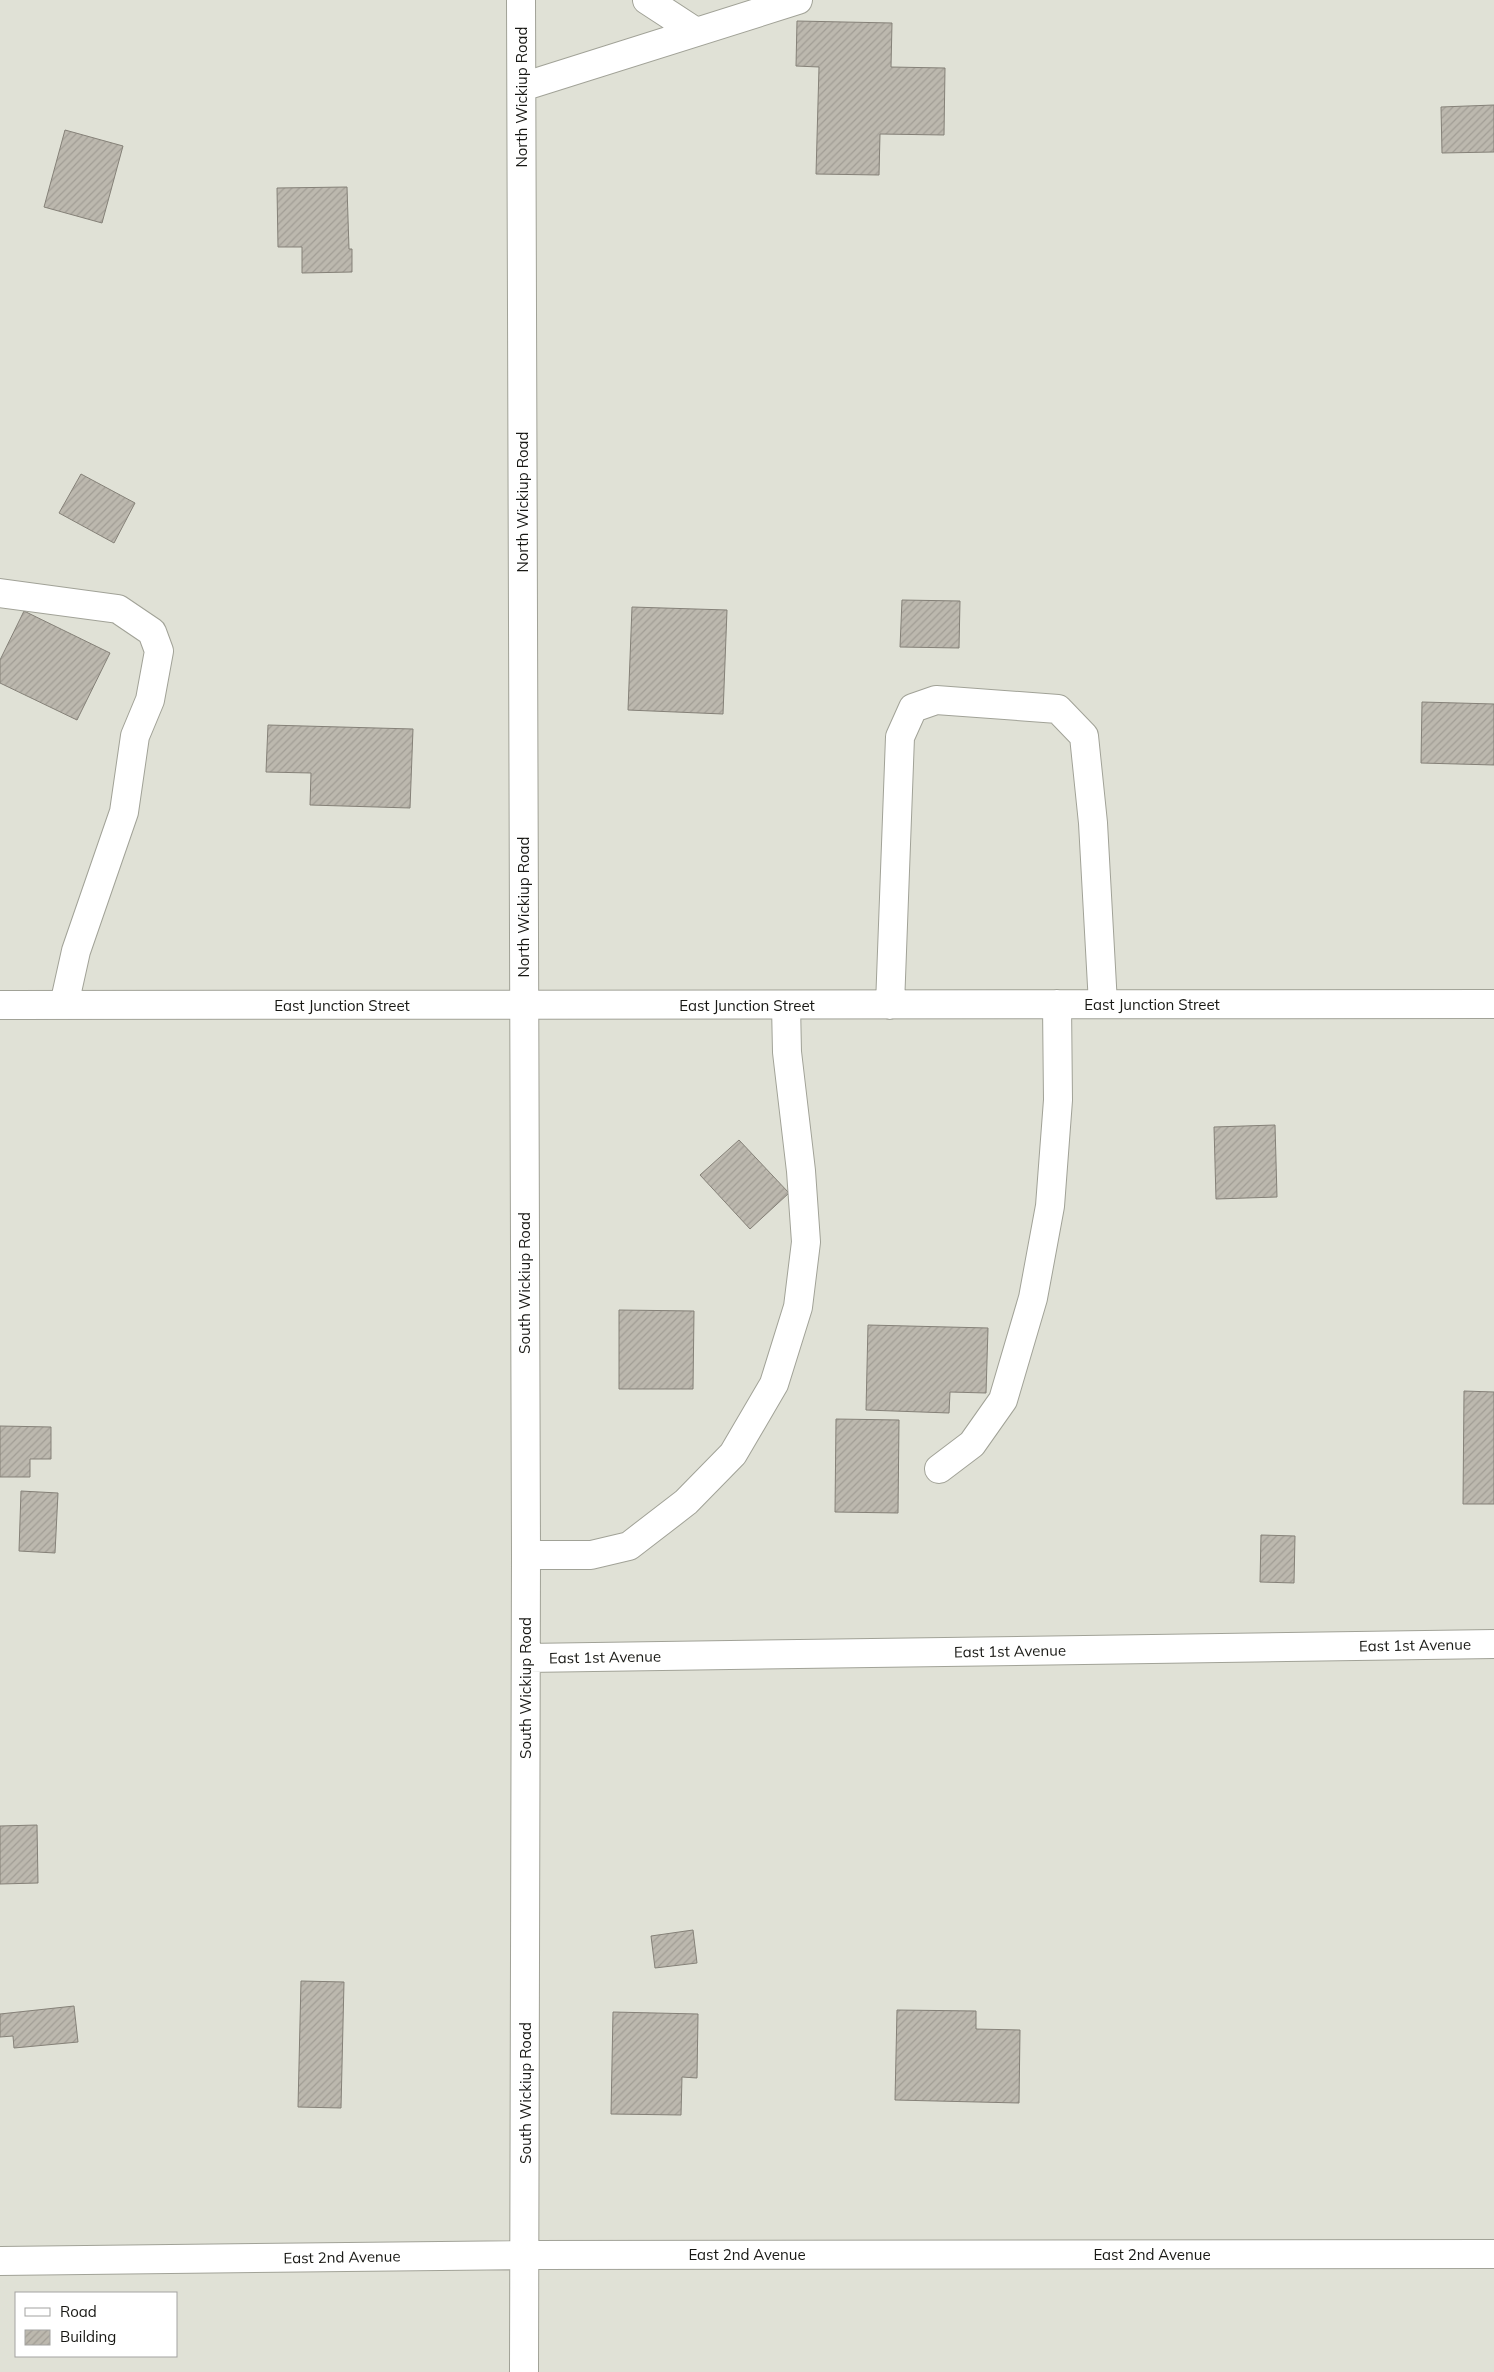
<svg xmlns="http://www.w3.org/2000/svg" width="1494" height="2372" font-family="Mulish,sans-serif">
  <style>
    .building { fill: url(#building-hatch); stroke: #858178 }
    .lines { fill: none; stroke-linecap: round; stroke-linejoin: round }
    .minor-casing { stroke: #a1a297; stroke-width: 30 }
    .minor { stroke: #fff; stroke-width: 28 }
    .labels { text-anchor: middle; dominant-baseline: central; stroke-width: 4; stroke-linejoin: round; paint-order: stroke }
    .street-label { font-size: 15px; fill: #181814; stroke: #fff }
  </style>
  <defs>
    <pattern id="building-hatch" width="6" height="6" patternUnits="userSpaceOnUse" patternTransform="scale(1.25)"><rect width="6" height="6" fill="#bcb8ae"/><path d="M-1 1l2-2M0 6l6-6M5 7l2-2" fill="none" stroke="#a19d95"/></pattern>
  </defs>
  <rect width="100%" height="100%" fill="#e0e1d6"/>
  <path class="building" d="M797 21 892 23 891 67 945 68 944 135 880 134 879 175 816 174 819 67 796 66Z
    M1494 105V152L1442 153 1441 107Z
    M65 130 123 146 102 223 44 207Z
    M347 187 349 249H352V272L302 273V247H278L277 188Z
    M81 474 135 503 114 543 59 513Z
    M902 600 960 601 959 648 900 647Z
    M632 607 727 610 723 714 628 710Z
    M24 611 110 653 77 720 0 683V660Z
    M1422 702 1494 704V765L1421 763Z
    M268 725 413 729 410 808 310 805 311 773 266 772Z
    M1275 1125 1277 1197 1216 1199 1214 1127Z
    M739 1140 789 1193 750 1229 700 1175Z
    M619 1310 694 1311 693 1389H619Z
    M868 1325 988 1328 986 1393 950 1392 949 1413 866 1410Z
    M1464 1391 1494 1392V1504H1463Z
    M836 1419 899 1420 898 1513 835 1512Z
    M0 1426 51 1427V1459H30V1477H0Z
    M21 1491 58 1493 55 1553 19 1551Z
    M1261 1535 1295 1536 1294 1583 1260 1582Z
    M37 1825 38 1883 0 1884V1826Z
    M693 1930 697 1963 655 1968 651 1936Z
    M301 1981 344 1982 341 2108 298 2107Z
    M74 2006 78 2042 14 2048 13 2036 0 2037V2014Z
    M897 2010 976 2011V2029L1020 2030 1019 2103 895 2100Z
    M613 2012 698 2014 697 2078 682 2077 681 2115 611 2114Z"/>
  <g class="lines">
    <g class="minor-casing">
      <path id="minor" d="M521 0 526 1555 524 2372
        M647 0 696 32
        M522 87 798 0
        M0 593 118 609 152 632 159 651 150 700 135 736 124 812 76 951 64 1005
        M0 1005 1494 1004
        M890 1005 900 737 913 708 936 700 1058 709 1084 736 1093 823 1103 1004
        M939 1469 972 1444 1003 1400 1033 1298 1050 1206 1058 1100 1057 1004
        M526 1555H591L629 1546 686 1502 733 1454 774 1384 798 1307 806 1242 801 1171 787 1052 786 1005
        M526 1658 1494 1644
        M0 2261 524 2255 1494 2254"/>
    </g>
    <use href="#minor" class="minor"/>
  </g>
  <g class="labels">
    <g class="street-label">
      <text transform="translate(521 97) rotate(-90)">North Wickiup Road</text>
      <text transform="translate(522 502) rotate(-90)">North Wickiup Road</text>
      <text transform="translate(523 907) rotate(-90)">North Wickiup Road</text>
      <text x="1152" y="1004">East Junction Street</text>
      <text x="342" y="1005">East Junction Street</text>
      <text x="747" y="1005">East Junction Street</text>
      <text transform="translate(524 1283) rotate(-90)">South Wickiup Road</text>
      <text transform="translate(1415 1645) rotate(-1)">East 1st Avenue</text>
      <text transform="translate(1010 1651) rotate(-1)">East 1st Avenue</text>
      <text transform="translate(605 1657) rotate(-1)">East 1st Avenue</text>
      <text transform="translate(525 1688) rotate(-90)">South Wickiup Road</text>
      <text transform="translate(525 2093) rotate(-90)">South Wickiup Road</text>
      <text x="747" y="2254">East 2nd Avenue</text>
      <text x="1152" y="2254">East 2nd Avenue</text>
      <text transform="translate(342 2257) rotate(-1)">East 2nd Avenue</text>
    </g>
  </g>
  <rect x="15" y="2292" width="162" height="65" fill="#ffffff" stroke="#a3a3a1"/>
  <rect x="25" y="2308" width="25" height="8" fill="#ffffff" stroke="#a3a3a1"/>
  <text x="60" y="2317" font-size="15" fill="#181814">Road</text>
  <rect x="25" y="2330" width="25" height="15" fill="url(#building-hatch)" stroke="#a3a3a1"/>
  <text x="60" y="2342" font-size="15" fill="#181814">Building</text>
</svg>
